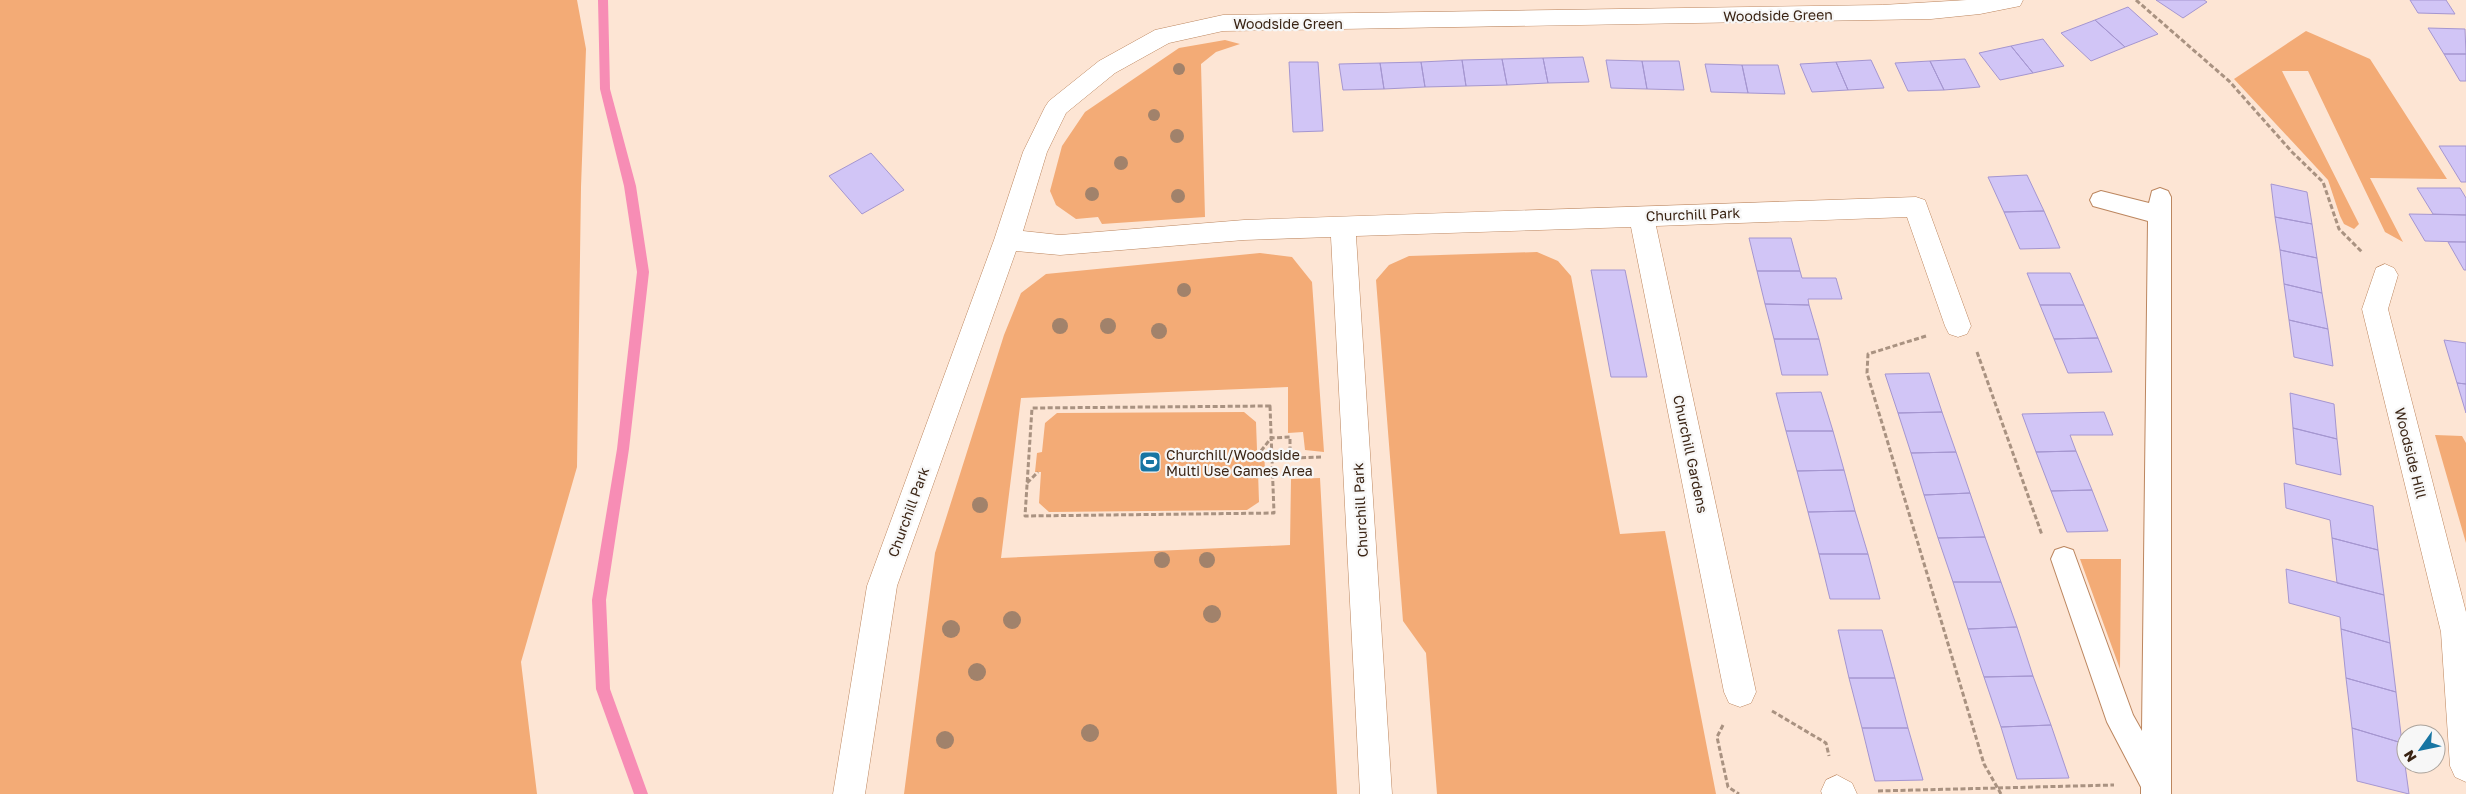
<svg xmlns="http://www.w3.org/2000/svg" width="2466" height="794" font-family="'Golos Text',sans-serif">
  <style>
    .green { fill: #f3ab76 }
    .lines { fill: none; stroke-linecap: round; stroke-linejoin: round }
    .stream { fill: #f78db5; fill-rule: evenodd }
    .building { fill: #d1c5f6; stroke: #a596d0 }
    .lane-casing { stroke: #bc865f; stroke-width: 2 }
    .street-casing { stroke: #bc865f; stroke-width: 1 }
    .path { stroke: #a99281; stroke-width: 3; stroke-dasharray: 5 2.5; stroke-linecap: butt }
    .lane { fill: #fff; fill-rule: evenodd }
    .street { fill: #fff; fill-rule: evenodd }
    .tree { fill: #a1826b }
    .labels { text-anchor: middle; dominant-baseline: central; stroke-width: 4.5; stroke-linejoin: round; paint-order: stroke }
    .street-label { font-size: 14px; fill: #3a2414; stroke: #f7f7f7 }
    .poi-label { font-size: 14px; fill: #3a2414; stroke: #f7f7f7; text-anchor: start }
  </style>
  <rect width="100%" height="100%" fill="#fde5d4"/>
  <path class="green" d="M0 0H577L586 49 581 187 577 467 521 662 537 794H0Z
    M2306 31 2370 59 2447 179 2370 178 2403 242 2385 232 2308 71H2282L2359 224 2354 229 2344 224 2340 216 2328 180 2234 79Z
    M1225 40 1240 44 1216 52 1201 64 1205 217 1102 224 1098 217 1076 219 1056 205 1050 191 1062 146 1085 112 1179 48Z
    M1537 252 1558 261 1571 276 1620 534 1665 531 1716 794H1437L1426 653 1403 621 1376 280 1389 265 1409 256Z
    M1260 253 1292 257 1312 282 1324 452 1305 450 1303 432 1288 433V387L1021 398 1001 558 1290 545 1291 479 1320 478 1337 794H904L935 553 1004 335 1021 293 1046 274Z
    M1244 412 1256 422 1257 450 1264 451 1265 470 1258 471 1259 502 1247 510 1049 512 1039 503 1041 472H1035L1037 453 1042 452 1045 423 1057 413Z
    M2435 435 2462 436 2466 443V543Z
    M2080 559H2121L2120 669Z"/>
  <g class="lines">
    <path class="stream" d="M598 0H608L610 89 636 186 649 272 629 449 606 600 610 689 648 794H634L596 689 592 600 617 449 637 272 624 186 600 89Z"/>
  </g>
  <path class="building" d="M2156 0H2204L2207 2 2183 18Z
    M2410 0H2446L2455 14 2418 13Z
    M2128 7 2158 34 2125 47 2095 20Z
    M2095 20 2125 47 2091 61 2061 33Z
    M2428 28 2465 29 2466 54H2444Z
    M2043 39 2064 66 2033 73 2011 46Z
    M2011 46 2033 73 2000 80 1979 53Z
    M2444 54H2466V81H2460Z
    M1583 57 1589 82 1548 83 1543 58Z
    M1543 58 1548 83 1507 85 1502 59Z
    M1502 59 1507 85 1466 86 1462 60Z
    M1965 59 1980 87 1944 90 1930 61Z
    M1462 60 1466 86 1425 87 1421 62Z
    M1606 60 1642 61 1647 89 1611 88Z
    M1871 60 1884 88 1848 90 1836 62Z
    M1642 61H1679L1684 90 1647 89Z
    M1930 61 1944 90 1908 91 1895 63Z
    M1289 62H1318L1323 131 1293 132Z
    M1421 62 1425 87 1384 89 1380 63Z
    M1836 62 1848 90 1812 92 1800 64Z
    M1380 63 1384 89 1343 90 1339 64Z
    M1705 64 1742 65 1748 93 1711 92Z
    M1742 65H1778L1785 94 1748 93Z
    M2439 146H2466V182H2461Z
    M871 153 904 190 862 214 829 176Z
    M2027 175 2044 211 2004 212 1988 177Z
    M2271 184 2307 192 2312 224 2275 217Z
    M2417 188H2460L2466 198V215L2433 214Z
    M2044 211 2060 248 2020 249 2004 212Z
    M2409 214 2466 215V242L2425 241Z
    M2275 217 2312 224 2317 258 2280 250Z
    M1749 238H1791L1800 271H1757Z
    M2448 242H2466V270H2464Z
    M2280 250 2317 258 2322 293 2284 284Z
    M1591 270H1625L1647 377H1611Z
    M1757 271H1800L1802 278H1836L1842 299H1808L1809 305 1765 304Z
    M2027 273H2070L2084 305H2040Z
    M2284 284 2322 293 2328 329 2289 320Z
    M1765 304 1809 305 1819 339H1774Z
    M2040 305H2084L2098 338 2054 339Z
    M2289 320 2328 329 2333 366 2294 357Z
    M2098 338 2112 372 2068 373 2054 339Z
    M1774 339H1819L1828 375H1782Z
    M2444 340 2466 343V384L2457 383Z
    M1929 373 1942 412 1898 413 1885 374Z
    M2457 383 2466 384V413Z
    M1821 392 1833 431H1786L1776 393Z
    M2290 393 2334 404 2337 439 2293 428Z
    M1942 412 1956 452 1911 453 1898 413Z
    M2104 412 2113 435H2070L2076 451 2036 452 2022 414Z
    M2293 428 2337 439 2341 475 2296 464Z
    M1786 431H1833L1844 470 1797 471Z
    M2076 451 2092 490 2051 491 2036 452Z
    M1956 452 1970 493 1924 495 1911 453Z
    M1844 470 1855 511 1808 512 1797 471Z
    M2284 483 2373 506 2378 550 2332 538 2330 520 2286 508Z
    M2092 490 2108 531 2067 532 2051 491Z
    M1970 493 1985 537 1938 538 1924 495Z
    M1855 511 1868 554H1819L1808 512Z
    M1985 537 2001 582H1953L1938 538Z
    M2332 538 2378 550 2384 595 2337 583Z
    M1819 554H1868L1880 599H1830Z
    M2286 569 2384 595 2390 643 2341 629 2340 617 2289 603Z
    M1953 582H2001L2017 627 1968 629Z
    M2017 627 2033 676 1984 677 1968 629Z
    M2341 629 2390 643 2396 692 2346 678Z
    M1838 630H1882L1895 678H1849Z
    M2033 676 2051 725 2001 727 1984 677Z
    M1849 678H1895L1908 728H1862Z
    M2346 678 2396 692 2402 743 2352 728Z
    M2051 725 2069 778 2017 779 2001 727Z
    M1862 728H1908L1923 780 1875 781Z
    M2352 728 2402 743 2409 794 2357 781Z"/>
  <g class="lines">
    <g class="lane-casing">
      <path id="lane" d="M2160 188 2168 191 2171 197V794H2141V787L2107 722 2051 559 2055 550 2064 547 2073 550 2133 715 2142 731 2148 221 2093 206 2090 200 2093 194 2101 191 2149 203 2152 191Z"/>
    </g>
    <g class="street-casing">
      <path id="street" d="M1967 0H2023L2020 6 1980 14 1931 19 1223 31 1169 43 1115 73 1066 113 1047 152 1023 231 1060 235 1244 220 1916 197 1925 200 1971 326 1967 334 1958 337 1949 334 1945 326 1907 217 1656 226 1756 692 1751 703 1740 707 1729 703 1724 692 1631 227 1356 236 1392 794H1360L1331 237 1244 240 1060 255 1016 251 897 586 865 794H833L867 586 994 240 1023 152 1045 107 1049 101 1099 61 1155 30 1223 15 1882 5Z
        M2385 264 2394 268 2398 275 2388 309 2466 612V782L2455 777 2450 766 2441 632 2362 309 2376 268Z
        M1837 775 1852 783 1857 794H1822L1821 791 1826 780Z"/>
    </g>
    <path class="path" d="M2136 0 2229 81 2292 152 2323 182 2339 229 2363 253
      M1926 336 1868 354 1867 373 1984 764 2001 794
      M1977 352 2042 535
      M1270 406 1274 513 1025 516 1032 408Z
      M1261 451 1271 438 1290 437V458L1321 457
      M1027 483 1038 472
      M1772 711 1826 743 1829 756
      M1723 725 1717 737 1728 787 1739 794
      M1878 791 2114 785"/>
    <use href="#lane" class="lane"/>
    <use href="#street" class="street"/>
  </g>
  <g class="tree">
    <circle cx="1179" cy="69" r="6"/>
    <circle cx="1154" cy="115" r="6"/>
    <circle cx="1177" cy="136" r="7"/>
    <circle cx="1121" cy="163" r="7"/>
    <circle cx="1092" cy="194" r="7"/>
    <circle cx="1178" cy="196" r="7"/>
    <circle cx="1184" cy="290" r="7"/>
    <circle cx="1060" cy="326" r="8"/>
    <circle cx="1108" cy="326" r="8"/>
    <circle cx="1159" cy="331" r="8"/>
    <circle cx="980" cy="505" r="8"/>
    <circle cx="1162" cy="560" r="8"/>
    <circle cx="1207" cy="560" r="8"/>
    <circle cx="1212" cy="614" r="9"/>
    <circle cx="1012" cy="620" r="9"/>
    <circle cx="951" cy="629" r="9"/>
    <circle cx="977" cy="672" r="9"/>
    <circle cx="1090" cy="733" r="9"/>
    <circle cx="945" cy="740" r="9"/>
  </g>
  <defs>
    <g id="stadium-square" transform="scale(1.125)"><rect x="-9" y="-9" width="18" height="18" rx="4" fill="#1775a3" stroke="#f7f7f7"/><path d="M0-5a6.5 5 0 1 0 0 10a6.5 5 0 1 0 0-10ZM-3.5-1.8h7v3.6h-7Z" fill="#fff"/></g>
  </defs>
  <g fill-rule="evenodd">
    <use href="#stadium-square" x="1150" y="462"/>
  </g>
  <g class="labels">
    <g class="street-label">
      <text transform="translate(1778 15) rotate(-1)">Woodside Green</text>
      <text x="1288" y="23">Woodside Green</text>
      <text transform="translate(1693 214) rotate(-2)">Churchill Park</text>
      <text transform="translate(2411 453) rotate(76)">Woodside Hill</text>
      <text transform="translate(1691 454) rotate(78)">Churchill Gardens</text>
      <text transform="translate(1360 510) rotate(-93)">Churchill Park</text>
      <text transform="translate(908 512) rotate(-70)">Churchill Park</text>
    </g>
    <g class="poi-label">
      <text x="1166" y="454">Churchill/Woodside<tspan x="1166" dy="16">Multi Use Games Area</tspan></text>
    </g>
  </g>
  <g transform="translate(2421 749) rotate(237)"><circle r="24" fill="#f7f7f7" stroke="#aba39c"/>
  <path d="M0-4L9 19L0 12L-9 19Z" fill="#1775a3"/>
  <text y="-8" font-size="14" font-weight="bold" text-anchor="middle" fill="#3a2414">N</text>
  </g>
</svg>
